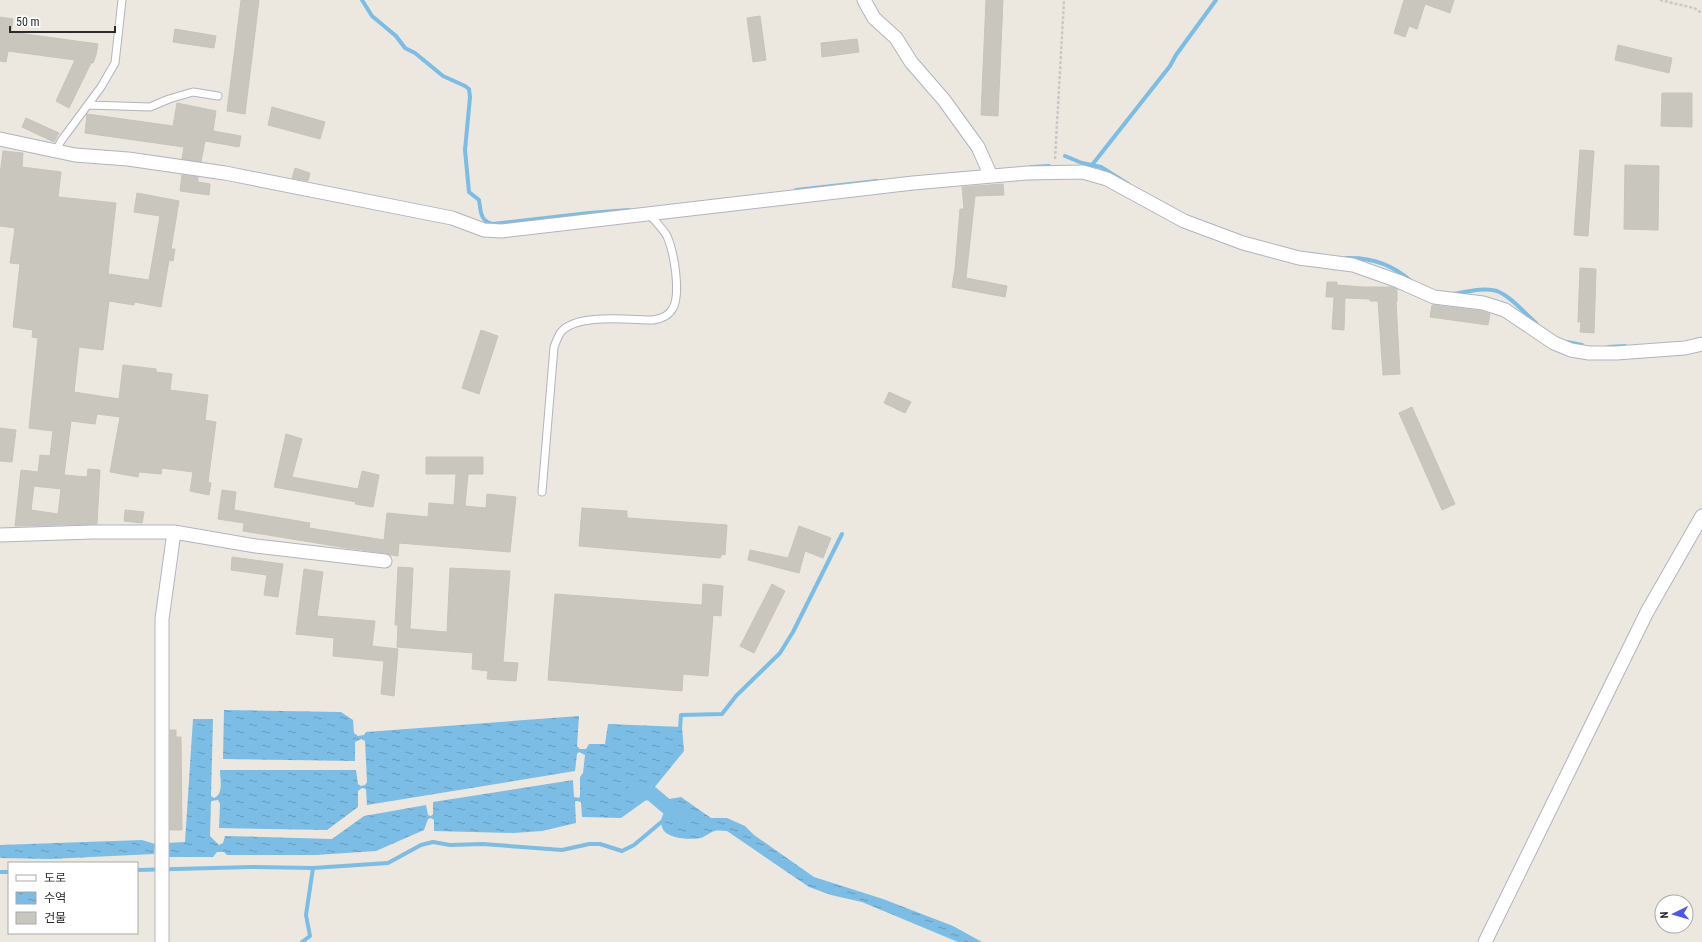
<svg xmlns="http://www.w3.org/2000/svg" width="1702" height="942" font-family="'Roboto Condensed','Noto Sans KR',sans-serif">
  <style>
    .water { fill: url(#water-ripples); fill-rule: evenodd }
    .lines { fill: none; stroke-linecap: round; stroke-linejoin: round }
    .stream { stroke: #7bbde5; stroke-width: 4 }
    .canal { stroke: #7bbde5; stroke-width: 15 }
    .building { fill: #c8c6bd; stroke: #c7c4b9; fill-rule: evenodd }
    .lane-casing { stroke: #b2b3be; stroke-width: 9 }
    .street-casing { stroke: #b2b3be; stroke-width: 15 }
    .path { stroke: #c8c8c8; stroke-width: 2.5; stroke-dasharray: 3 2; stroke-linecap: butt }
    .lane { stroke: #fff; stroke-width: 7 }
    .street { stroke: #fff; stroke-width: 13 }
  </style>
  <defs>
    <pattern id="water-ripples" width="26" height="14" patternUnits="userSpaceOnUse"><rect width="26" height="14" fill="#7bbde5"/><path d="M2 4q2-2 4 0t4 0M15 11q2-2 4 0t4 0" fill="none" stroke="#659aba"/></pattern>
  </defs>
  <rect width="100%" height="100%" fill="#ece8df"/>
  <path class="water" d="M224 710 341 712 353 720 354 733 358 736 364 735 366 732 579 716 577 746 580 749H586L589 744H605L608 724 682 727 684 751 654 788 656 793 621 818 582 817 581 802 577 801H575L576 823 542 831 514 833 434 831V820L431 818 428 819 424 830 376 851 316 855H227L224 852H217L213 857H167V843L185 842 193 719H213L211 796 214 798C224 794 220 779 220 770H356L358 784 361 786 365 785 367 782 365 741 361 739 355 742V761L223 759ZM579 752 585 755 583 773 580 777V796L579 798 574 797 573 780 433 802V814L431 816 428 815 426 805 364 816 332 839 225 836 223 843 219 845 210 836 211 801 218 800 220 804 219 828 327 830 358 807V791L362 788 366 789 367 805 575 771 577 754Z
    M681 797 711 818H727L745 826 754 835 814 877 883 899 953 926 982 942H958L862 902 831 895 809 887 727 831C723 831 719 830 715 831 710 832 706 836 701 838 691 840 665 839 662 827 658 814 670 810 669 799Z
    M142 840 155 844 154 854 50 859 0 858V845Z"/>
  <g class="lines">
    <path class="stream" d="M362 0 372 16 396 36 405 48 415 53 443 76 465 86 469 89 470 97 465 150 469 192 479 200C481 212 480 221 493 224L589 213 629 210
      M1065 156 1082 163 1101 167 1128 184
      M1092 165 1170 66 1176 55 1216 0
      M1031 167 1049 166
      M796 190 877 181
      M1346 258C1371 257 1393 265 1411 281
      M1453 294C1466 292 1484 287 1497 291 1512 297 1524 313 1536 323
      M1567 342 1582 345
      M1608 347 1625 346
      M680 729 681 715 722 714 736 696 780 653 793 632 842 534
      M137 870 252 867 313 868 388 863 421 845 433 842 450 845 483 844 562 850 589 844H600L622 851 634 845 665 819
      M0 872H9
      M302 942 310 936 306 915 313 868"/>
    <path class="canal" d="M635 790 652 794 672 811 684 817"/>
  </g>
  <path class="building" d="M241 0H259L245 114 227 111Z
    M986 0H1003L998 116 981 115Z
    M1404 0H1454L1450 13 1425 4 1417 29 1409 26 1405 37 1394 33Z
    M760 16 766 60 753 62 747 18Z
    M0 17 13 19 11 32 98 44 96 55 93 63H91L69 108 56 101 75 60 8 51 6 62 0 61Z
    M175 29 216 36 214 48 173 42Z
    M857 39 859 52 822 57 821 43Z
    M1618 45 1672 58 1669 73 1615 60Z
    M1662 93H1692V127L1661 126Z
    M177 103 216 111 213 131 241 136 239 147 205 141 201 162 182 159 184 147 85 133 87 114 173 126Z
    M272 107 325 122 320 139 268 125Z
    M26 118 59 133 54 142 22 127Z
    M1580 150 1594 151 1588 236 1574 235Z
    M3 151 23 153 22 167 61 172 58 197 116 203 108 274 149 280 160 216 134 212 137 193 179 201 171 249H175L173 261 169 260 161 307 134 302V305L109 301 103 350 79 347 74 392 119 399 123 365 156 369V372L172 374 170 390 208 395 205 420 216 422 208 482 211 483 209 495 190 491 193 472 162 468 161 474 139 472 138 477 110 472 120 417 97 414 95 424 71 421 64 475 87 477 88 469 100 470 97 524 15 526 21 470 38 472 40 455 50 456 53 431 29 428 38 338 32 337 33 330 13 327 20 264 10 263 15 228 0 226V174ZM34 486 61 489 58 514 31 510Z
    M1625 165 1659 166 1658 230 1624 229Z
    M295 168 310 173 308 181 292 178Z
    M182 175 198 177V182L210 184 209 195 180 191Z
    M1003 184 1004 195 975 196 966 278 1007 286 1005 297 952 287 955 269 960 209H964L962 187Z
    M1580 268 1596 269 1594 333 1580 332 1581 322H1578Z
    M1327 282H1337V285L1363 287H1391L1397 289V301H1396L1400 374 1383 375 1378 301H1370V299L1345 298 1344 330 1332 329 1334 297H1326Z
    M1432 305 1481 311 1490 314 1488 325 1430 317Z
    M481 330 498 336 479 394 462 388Z
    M889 392 911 402 905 413 884 403Z
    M1412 407 1455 504 1442 510 1399 413Z
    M0 428 16 430 12 462 0 461Z
    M286 434 302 439 292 477 358 489 362 471 379 475 373 507 355 504 356 502 274 487Z
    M426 457H483V474H468L465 506 486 508 487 494 516 497 510 552 399 543 398 556 391 555 386 553 347 548 243 531 244 523 218 519 222 490 236 492 234 510 310 523 309 528 384 540 387 513 428 517 429 503 454 505 456 474H426Z
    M582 508 627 511V518L727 525 725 555 722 554 720 558 579 546Z
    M125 510 144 512 142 523 124 521Z
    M799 526 831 538 823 558 805 551 799 573 748 560 750 550 788 558Z
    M232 557 283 564 278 597 264 595 267 575 231 570Z
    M398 567 413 568 410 629 447 632 450 568 510 571 503 662 518 663 516 681 487 679 488 671 472 669 473 653 397 647 398 625H395Z
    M304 569 323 572 317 616 375 621 372 646 398 649 394 696 381 694 384 661 333 656 334 638 296 634Z
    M703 584 723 586 721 616 713 615 708 676 683 674 682 691 548 680 555 594 702 605Z
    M772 584 785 591 754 653 740 646Z
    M170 730H176V737H181L182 830H170Z"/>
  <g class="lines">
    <g class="lane-casing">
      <path id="lane" d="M88 105 150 107 169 99 193 92 218 96
        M56 151 61 141 101 87 115 63 122 0
        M542 492 554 347C556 342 558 336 561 332 577 313 629 320 653 320 660 319 669 316 673 308 681 293 674 252 667 236 663 229 655 221 649 214"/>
    </g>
    <g class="street-casing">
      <path id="street" d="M864 0 874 18 896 38 911 62 944 100 978 147 991 176
        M0 139 75 155 128 159 225 173 452 218 484 230 502 231 913 183 1027 173 1083 172 1107 179 1184 221 1243 243 1299 258 1353 265 1398 281 1434 297 1483 303 1505 310 1554 343 1571 350 1589 353H1616L1685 348 1702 344
        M0 535 92 532H174L256 546 385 561
        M162 942V619L174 532
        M1485 942 1647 612 1702 516"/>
    </g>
    <path class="path" d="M1660 0 1694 8 1702 13
      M1055 159 1064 0"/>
    <use href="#lane" class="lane"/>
    <use href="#street" class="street"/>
  </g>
  <rect x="8" y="862" width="130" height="72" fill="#ffffff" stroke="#aaaaaa"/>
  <rect x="16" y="875" width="20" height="6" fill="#ffffff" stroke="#aaaaaa"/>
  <text x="44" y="882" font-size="12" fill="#2b2b2b">도로</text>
  <rect x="16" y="892" width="20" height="12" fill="url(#water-ripples)" stroke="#aaaaaa"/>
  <text x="44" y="902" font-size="12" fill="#2b2b2b">수역</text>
  <rect x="16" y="912" width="20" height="12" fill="#c8c6bd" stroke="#aaaaaa"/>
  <text x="44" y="922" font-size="12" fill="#2b2b2b">건물</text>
  <g transform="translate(1674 914) rotate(265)"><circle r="19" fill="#ffffff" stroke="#aaaaaa"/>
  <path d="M0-3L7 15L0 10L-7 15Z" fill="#4d58eb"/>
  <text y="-6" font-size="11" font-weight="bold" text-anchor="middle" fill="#2b2b2b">N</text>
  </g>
  <path d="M10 26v6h105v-6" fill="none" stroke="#2b2b2b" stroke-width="2"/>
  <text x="16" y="26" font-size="12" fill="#2b2b2b" stroke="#ffffff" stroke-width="3" paint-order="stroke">50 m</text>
</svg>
